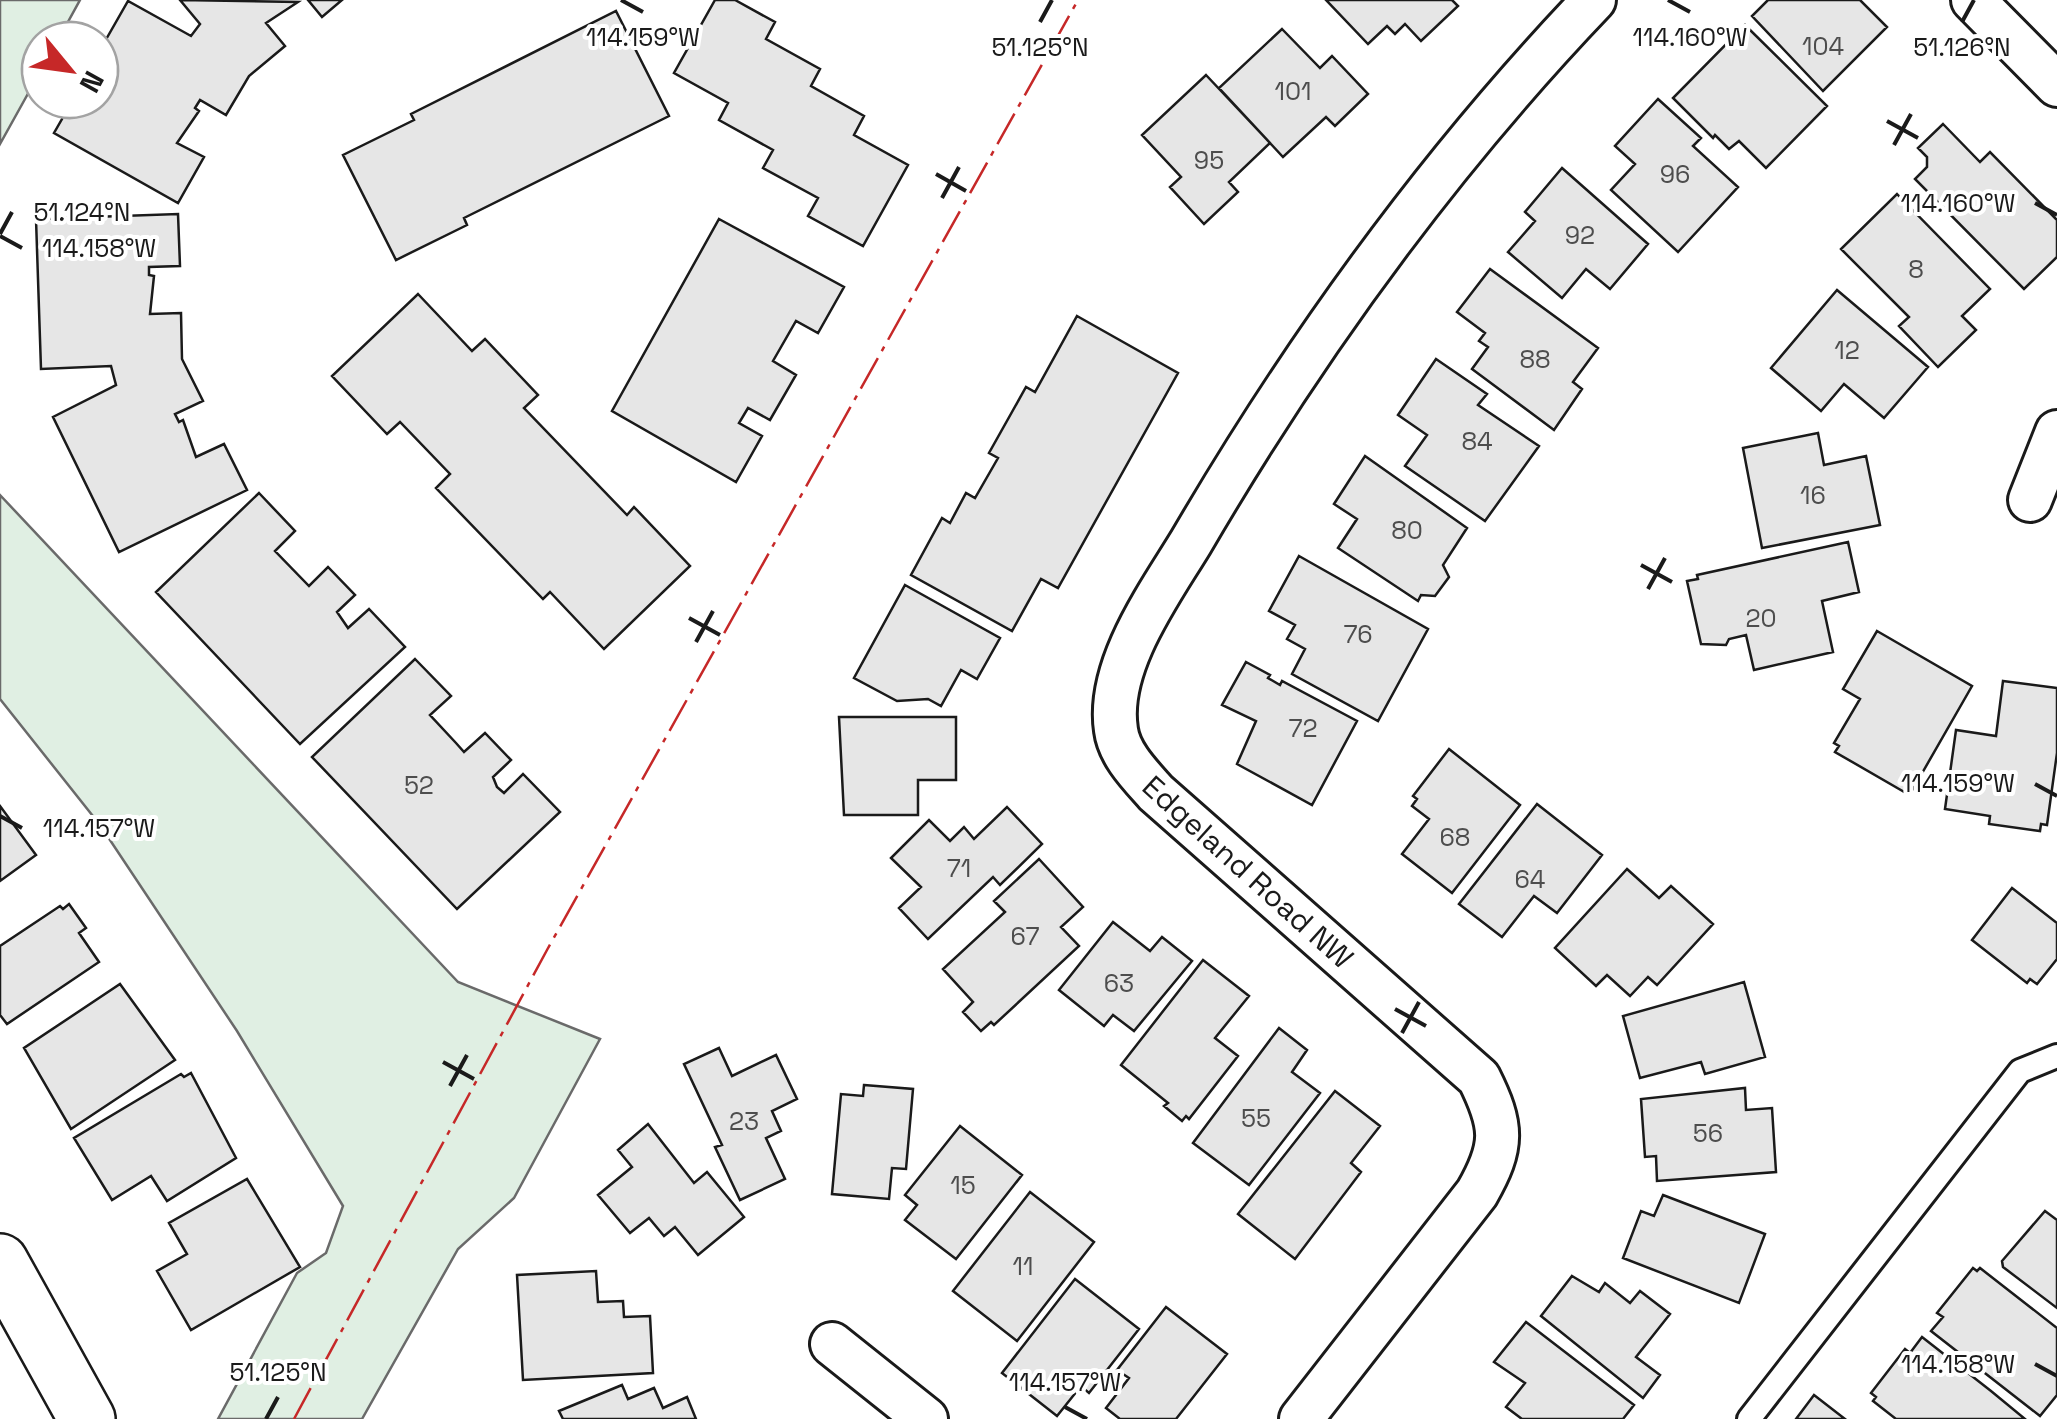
<svg xmlns="http://www.w3.org/2000/svg" width="2057" height="1419" font-family="'Space Grotesk',sans-serif">
  <style>
    .green { fill: #e0efe3; stroke: #6a6a6a; stroke-width: 2.5 }
    .building { fill: #e6e6e6; stroke: #1a1a1a; stroke-width: 2.5 }
    .lines { fill: none; stroke-linecap: round; stroke-linejoin: round }
    .lane-casing { stroke: #1a1a1a; stroke-width: 28 }
    .street-casing { stroke: #1a1a1a; stroke-width: 48 }
    .secondary-casing { stroke: #1a1a1a; stroke-width: 60 }
    .lane { stroke: #fff; stroke-width: 22 }
    .street { stroke: #fff; stroke-width: 42 }
    .secondary { stroke: #fff; stroke-width: 55 }
    .power { stroke: #c62828; stroke-width: 2.5; stroke-dasharray: 35 8 5 8; stroke-linecap: butt }
    .ticks { fill: none; stroke: #1a1a1a; stroke-width: 4 }
    .labels { text-anchor: middle; dominant-baseline: central; stroke-width: 8; stroke-linejoin: round; paint-order: stroke }
    .number-label { font-size: 25px; fill: #4d4d4d }
    .street-label { font-size: 30px; fill: #1a1a1a; stroke: #fff }
    .ticks-label { font-size: 25px; text-anchor: middle; fill: #1a1a1a; stroke: #fff; stroke-width: 8; stroke-linejoin: round; paint-order: stroke }
  </style>
  <rect width="100%" height="100%" fill="#fff"/>
  <path class="green" d="M0 0H80L58 40H40V72L0 144Z
    M0 495 458 982 600 1039 514 1198 458 1249 362 1419H218L297 1273 326 1253 343 1206 237 1031 100 825 0 699Z"/>
  <path class="building" d="M180 0 298 2 266 23 285 46 249 76 226 115 200 100 195 108 199 111 177 143 204 157 178 203 54 133 73 100H100V50L128 1 191 36 200 24Z
    M308 0H342L322 17Z
    M715 0H735L775 22 766 39 820 69 811 86 864 116 854 135 908 165 863 246 808 216 818 198 763 168 773 150 719 120 728 103 674 73Z
    M1326 0H1452L1458 6 1421 41 1405 24 1395 34 1387 26 1368 44Z
    M1768 0H1860L1887 27 1823 91 1752 16Z
    M616 11 669 116 464 218 467 225 396 260 343 155 414 120 411 114Z
    M1745 25 1827 106 1766 168 1739 141 1729 149 1715 135 1713 138 1673 98Z
    M1282 29 1320 68 1332 56 1368 94 1335 126 1326 117 1283 157 1219 88Z
    M1206 75 1270 143 1229 182 1238 192 1204 224 1170 187 1181 177 1142 135Z
    M1658 99 1701 138 1693 146 1738 187 1678 252 1611 190 1635 164 1615 146Z
    M1943 124 1980 162 1990 152 2057 220V257L2024 289 1915 179 1927 167V157L1918 148Z
    M1562 168 1648 244 1610 289 1586 269 1562 298 1508 252 1535 221 1525 212Z
    M1897 194 1990 289 1962 316 1976 330 1938 367 1899 326 1909 317 1841 249Z
    M178 214 180 266 149 267V275L154 276 150 314 181 313 182 359 203 401 175 414 179 422 183 420 196 457 224 444 247 490 119 552 53 417 116 385 111 366 41 369 36 219Z
    M719 219 844 287 818 333 796 321 773 361 796 375 770 420 748 408 739 423 762 436 736 482 612 411Z
    M1490 269 1598 348 1573 382 1582 389 1554 430 1472 369 1488 347 1479 341 1485 333 1457 312Z
    M1837 290 1928 367 1884 418 1844 384 1821 411 1771 368Z
    M418 294 472 351 485 339 538 395 524 408 627 515 634 507 690 566 604 649 550 592 543 599 436 488 450 474 400 422 387 434 332 376Z
    M1077 316 1178 373 1058 588 1041 579 1012 631 911 575 942 518 950 523 966 493 975 498 998 458 989 453 1026 387 1035 392Z
    M1436 359 1487 394 1478 405 1539 446 1485 521 1405 466 1427 435 1398 415Z
    M1818 433 1824 465 1866 456 1880 525 1762 548 1743 448Z
    M1365 456 1467 528 1443 565 1449 577 1435 596 1421 595 1418 601 1338 548 1357 519 1334 504Z
    M259 493 295 531 275 551 309 586 328 567 355 595 337 612 348 628 369 609 405 647 300 744 156 592Z
    M1848 542 1859 592 1822 601 1833 652 1754 670 1746 635 1729 639 1726 645 1701 644 1687 581 1698 579 1697 575Z
    M1299 556 1428 629 1378 721 1292 674 1305 649 1287 639 1295 625 1269 611Z
    M905 585 1000 638 977 679 961 670 941 706 928 699 897 701 854 678Z
    M1877 631 1972 686 1913 789 1909 786 1906 793 1835 752 1839 746 1834 743 1860 699 1843 689Z
    M415 659 451 696 430 715 456 743 464 752 485 733 511 760 493 777 497 787 504 793 523 774 560 812 457 909 312 757Z
    M1246 662 1270 675 1268 678 1280 685 1282 681 1357 721 1312 805 1237 764 1256 721 1222 705Z
    M2003 681 2057 688V753L2047 825 2041 824 2040 831 1989 824 1990 816 1945 809 1956 730 1996 736Z
    M839 717H956V780H918V815H844Z
    M1449 749 1520 805 1452 893 1402 854 1429 819 1412 806 1417 799 1413 796Z
    M1537 804 1602 855 1557 913 1534 896 1502 937 1459 904Z
    M0 806 36 855 0 881Z
    M1007 807 1042 844 1000 885 993 877 928 939 899 908 921 887 891 858 929 820 950 841 964 827 974 839Z
    M1039 859 1083 907 1061 927 1079 946 994 1025 991 1022 981 1031 963 1012 973 1002 943 969 1005 912 994 901Z
    M1627 869 1659 898 1671 886 1713 924 1657 985 1648 977 1630 996 1607 975 1596 986 1555 948Z
    M2012 888 2057 923V959L2037 984 2030 979 2027 983 1972 940Z
    M69 904 86 928 79 933 99 962 7 1024 0 1015V946L60 906 63 909Z
    M1113 922 1150 951 1162 937 1192 961 1134 1031 1113 1015 1104 1026 1059 990Z
    M1203 960 1249 996 1215 1038 1238 1056 1189 1119 1186 1116 1182 1121 1164 1106 1168 1103 1121 1065Z
    M1744 982 1765 1057 1705 1074 1701 1062 1640 1078 1623 1016Z
    M120 984 175 1060 71 1129 24 1048Z
    M1279 1028 1307 1050 1292 1072 1320 1093 1249 1185 1193 1143Z
    M719 1048 732 1076 776 1055 797 1099 772 1111 781 1131 766 1138 785 1179 740 1200 715 1147 722 1145 684 1064Z
    M191 1073 236 1158 167 1201 151 1176 112 1200 74 1138 181 1074 184 1077Z
    M864 1085 913 1089 906 1169 892 1168 889 1199 832 1194 841 1094 863 1096Z
    M1745 1088 1746 1110 1772 1108 1776 1172 1657 1181 1656 1156 1645 1157 1641 1099Z
    M1335 1091 1380 1126 1351 1163 1361 1172 1295 1259 1238 1214Z
    M648 1124 694 1183 707 1172 744 1217 698 1255 675 1227 664 1236 649 1218 630 1233 598 1195 632 1167 618 1150Z
    M960 1126 1022 1175 956 1259 905 1220 917 1205 905 1195Z
    M247 1179 300 1267 191 1330 157 1271 187 1254 169 1223Z
    M1030 1192 1094 1242 1017 1341 953 1291Z
    M1663 1195 1765 1234 1739 1303 1623 1258 1641 1211 1654 1216Z
    M2045 1211 2057 1220V1308L2003 1267 2002 1261Z
    M1973 1268 1977 1271 1980 1268 2057 1328V1395L2040 1416 1931 1331 1943 1317 1937 1313Z
    M596 1271 598 1302 623 1301 624 1317 650 1316 653 1373 523 1380 517 1275Z
    M1572 1276 1599 1292 1605 1283 1630 1303 1640 1291 1670 1314 1636 1357 1660 1375 1643 1398 1541 1316Z
    M1075 1279 1139 1329 1089 1393 1081 1386 1057 1416 1002 1373Z
    M1166 1307 1227 1354 1176 1419H1120L1106 1408 1129 1378 1117 1370Z
    M1526 1322 1634 1405 1623 1419H1522L1506 1407 1525 1383 1494 1362Z
    M1922 1337 1991 1391 2025 1419H1896L1873 1401 1876 1397 1871 1393 1905 1349 1910 1353Z
    M622 1385 628 1399 654 1388 663 1408 687 1397 696 1419H563L559 1411Z
    M1814 1395 1845 1419H1796Z"/>
  <g class="lines">
    <g class="lane-casing">
      <path id="lane" d="M1749 1419 2020 1071 2057 1056"/>
    </g>
    <g class="street-casing">
      <path id="street" d="M1973 0 2057 85
        M2030 500 2057 432
        M832 1344 926 1419
        M1301 1419 1477 1193C1504 1146 1503 1126 1479 1078L1156 793C1140 775 1119 754 1116 730 1106 666 1160 593 1191 542 1305 347 1438 163 1594 0"/>
    </g>
    <g class="secondary-casing">
      <path id="secondary" d="M0 1262 87 1419"/>
    </g>
    <use href="#lane" class="lane"/>
    <use href="#street" class="street"/>
    <use href="#secondary" class="secondary"/>
    <path class="power" d="M294 1419 547 950 1078 0"/>
  </g>
  <path class="ticks" d="M621 0 643 12M1668 0 1690 12M1040 22 1052 0M1962 22 1974 0M1887 121 1918 138M1894 145 1911 114M936 174 966 191M942 198 959 167M2035 203 2057 215M0 234 12 212M0 236 22 248M1641 565 1672 582M1648 589 1665 558M689 618 720 635M696 642 713 611M2035 784 2057 796M0 816 22 828M1395 1009 1426 1026M1402 1033 1419 1002M443 1062 474 1079M450 1086 467 1055M2035 1364 2057 1376M1065 1407 1087 1419M266 1419 278 1397"/>
  <g class="labels">
    <g class="number-label">
      <text x="1823" y="46">104</text>
      <text x="1293" y="91">101</text>
      <text x="1209" y="160">95</text>
      <text x="1675" y="174">96</text>
      <text x="1580" y="235">92</text>
      <text x="1916" y="269">8</text>
      <text x="1847" y="350">12</text>
      <text x="1535" y="359">88</text>
      <text x="1477" y="441">84</text>
      <text x="1813" y="495">16</text>
      <text x="1407" y="530">80</text>
      <text x="1761" y="618">20</text>
      <text x="1358" y="634">76</text>
      <text x="1303" y="728">72</text>
      <text x="419" y="785">52</text>
      <text x="1455" y="837">68</text>
      <text x="959" y="868">71</text>
      <text x="1530" y="879">64</text>
      <text x="1025" y="936">67</text>
      <text x="1119" y="983">63</text>
      <text x="1256" y="1118">55</text>
      <text x="744" y="1121">23</text>
      <text x="1708" y="1133">56</text>
      <text x="963" y="1185">15</text>
      <text x="1023" y="1266">11</text>
    </g>
    <g class="street-label">
      <text transform="translate(1248 872) rotate(42)">Edgeland Road NW</text>
    </g>
  </g>
  <g class="ticks-label">
    <text x="1690" y="46">114.160°W</text>
    <text x="643" y="46">114.159°W</text>
    <text x="1040" y="56">51.125°N</text>
    <text x="1962" y="56">51.126°N</text>
    <text x="1958" y="212">114.160°W</text>
    <text x="82" y="221">51.124°N</text>
    <text x="99" y="257">114.158°W</text>
    <text x="1958" y="792">114.159°W</text>
    <text x="99" y="837">114.157°W</text>
    <text x="1958" y="1373">114.158°W</text>
    <text x="278" y="1381">51.125°N</text>
    <text x="1065" y="1391">114.157°W</text>
  </g>
  <g transform="translate(70 70) rotate(119)"><circle r="48" fill="#ffffff" stroke="#a3a3a3" stroke-width="2.5"/>
  <path d="M0-8L18 38L0 25L-18 38Z" fill="#c62828"/>
  <text y="-15" font-size="28" font-weight="bold" text-anchor="middle" fill="#1a1a1a">N</text>
  </g>
</svg>
